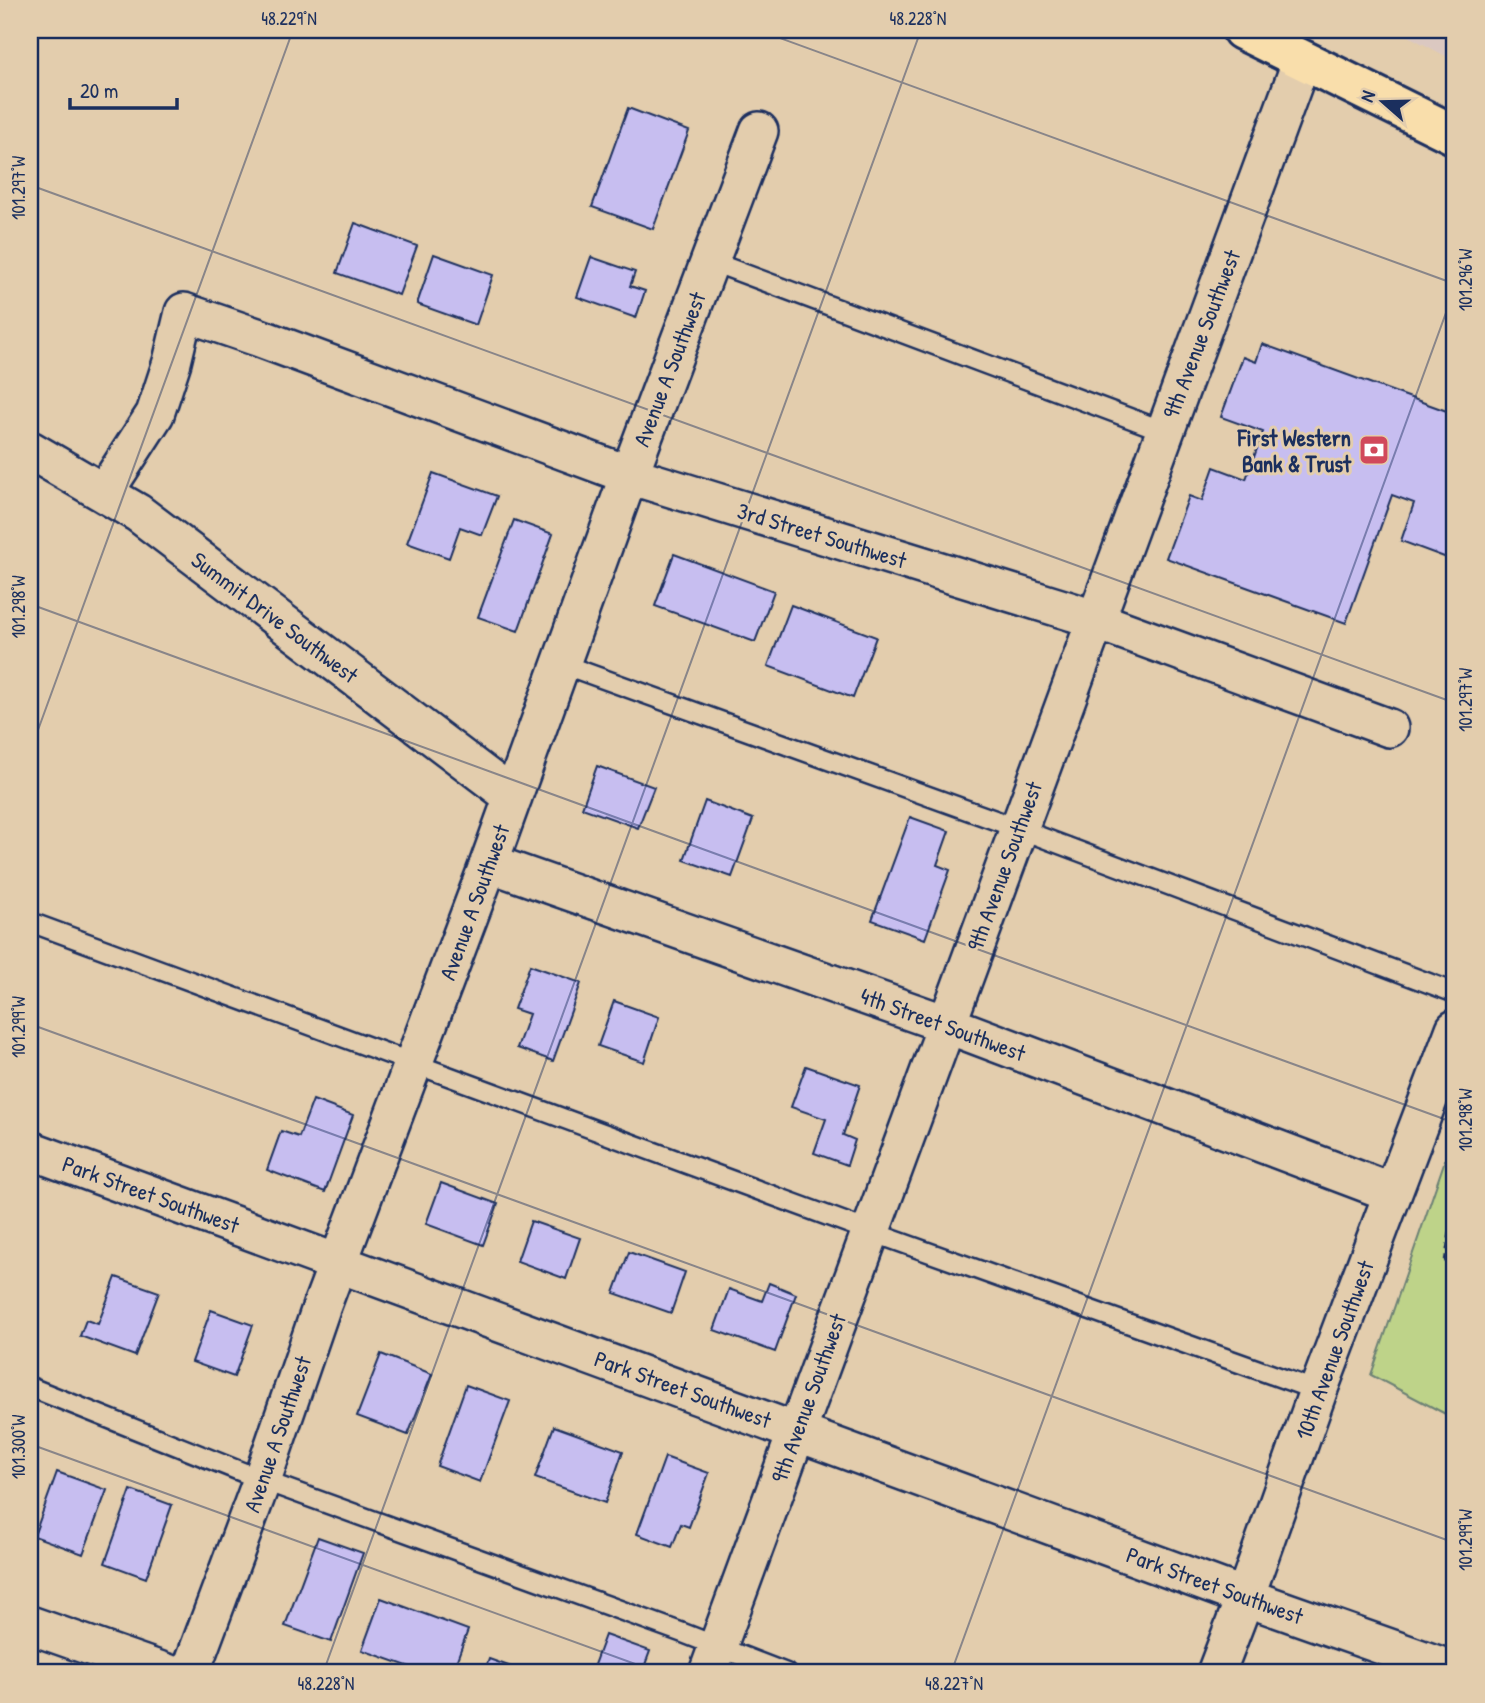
<svg xmlns="http://www.w3.org/2000/svg" width="1485" height="1703" font-family="'Patrick Hand',sans-serif">
  <style>
    .built { fill: #dbc8c1 }
    .green { fill: #bed389; stroke: #6c8174; stroke-width: 2 }
    .building { fill: #c7bef0; stroke: #1b2f5e; stroke-width: 2 }
    .lines { fill: none; stroke-linecap: round; stroke-linejoin: round }
    .service-casing { stroke: #1b2f5e; stroke-width: 23 }
    .minor-casing { stroke: #1b2f5e; stroke-width: 42 }
    .primary-casing { stroke: #1b2f5e; stroke-width: 44 }
    .path { stroke: #1b2f5e; stroke-width: 4.5; stroke-dasharray: 7 5; stroke-linecap: butt }
    .service { stroke: #e3cdad; stroke-width: 18 }
    .minor { stroke: #e3cdad; stroke-width: 37 }
    .primary { stroke: #f9deab; stroke-width: 38 }
    .ticks { fill: none; stroke: #1b2f5e; stroke-width: 2; stroke-opacity: 0.45 }
    .labels { text-anchor: middle; dominant-baseline: central; stroke-width: 6; stroke-linejoin: round; paint-order: stroke }
    .street-label { font-size: 23px; fill: #1b2f5e; stroke: #e3cdad }
    .poi-label { font-size: 23px; font-weight: bold; fill: #1b2f5e; stroke: #e3cdad; text-anchor: end }
    .neatline { fill: none; stroke: #1b2f5e; stroke-width: 2.5 }
    .ticks-label { font-size: 18px; text-anchor: middle; fill: #1b2f5e }
  </style>
  <rect width="100%" height="100%" fill="#e3cdad"/>
  <filter id="ink" filterUnits="userSpaceOnUse"><feTurbulence type="fractalNoise" baseFrequency=".0143" numOctaves="2"/><feDisplacementMap in="SourceGraphic" scale="14" xChannelSelector="R" yChannelSelector="G"/><feConvolveMatrix kernelMatrix="1 2 1 2 8 2 1 2 1" color-interpolation-filters="sRGB"/></filter>
  <g filter="url(#ink)">
    <path class="built" d="M1397 30H1455V61Z"/>
    <path class="green" d="M1455 1131V1419L1371 1375Z"/>
    <path class="building" d="M628 108 689 131 653 229 592 207Z
      M355 223 417 246 399 295 337 273Z
      M434 254 493 275 476 325 417 304Z
      M591 257 635 272 630 286 645 291 636 318 577 297Z
      M1262 344 1455 414V561L1401 541 1414 503 1392 495 1346 623 1166 558 1189 496 1202 501 1214 467 1246 479 1263 432 1221 417 1243 357 1256 362Z
      M433 473 497 496 482 535 460 527 449 558 407 543Z
      M514 520 553 534 518 631 478 617Z
      M674 554 774 591 755 642 655 606Z
      M791 605 876 637 853 698 768 666Z
      M597 766 654 787 638 828 582 808Z
      M705 801 753 819 732 877 684 860Z
      M910 817 949 831 937 865 950 870 925 939 872 920Z
      M530 965 581 983 553 1061 517 1048 529 1014 514 1009Z
      M614 1001 659 1017 644 1062 598 1046Z
      M806 1066 860 1085 843 1135 855 1140 847 1165 814 1153 826 1119 791 1107Z
      M313 1100 353 1115 325 1192 267 1170 281 1131 299 1137Z
      M441 1183 498 1204 483 1245 426 1224Z
      M531 1221 580 1238 566 1279 517 1261Z
      M629 1252 685 1272 671 1313 614 1293Z
      M116 1277 159 1292 135 1356 80 1336 86 1320 98 1324Z
      M769 1283 796 1294 775 1352 714 1330 729 1289 762 1301Z
      M211 1310 253 1325 234 1377 192 1362Z
      M381 1354 432 1374 408 1435 357 1416Z
      M466 1385 510 1401 480 1482 437 1466Z
      M554 1426 623 1451 605 1503 535 1478Z
      M665 1457 709 1473 689 1527 681 1524 672 1547 637 1534Z
      M57 1472 107 1490 83 1554 34 1536Z
      M131 1490 172 1505 146 1578 105 1563Z
      M318 1537 363 1553 331 1642 285 1626Z
      M381 1598 468 1630 452 1673H427L362 1650Z
      M605 1635 650 1651 642 1673H591Z
      M489 1659 528 1673H484Z"/>
    <g class="lines">
      <g class="service-casing">
        <path id="service" d="M710 261 1164 431
          M562 664 1017 828 1455 993
          M30 922 869 1231 1318 1391
          M30 1387 262 1480 683 1633 786 1673"/>
      </g>
      <g class="minor-casing">
        <path id="minor" d="M30 450 138 513 513 797
          M104 493 155 414 172 362 184 312 257 337 629 475 1073 612 1389 728
          M489 863 946 1024 1393 1193
          M30 1150 1245 1597 1455 1671
          M30 1625 167 1673
          M190 1673 262 1480 321 1308 489 863 629 475 759 131
          M708 1673 1302 60
          M1216 1673 1245 1597 1318 1391 1455 1029"/>
      </g>
      <g class="primary-casing">
        <path id="primary" d="M1242 30 1455 135"/>
      </g>
      <path class="path" d="M1455 1208 1446 1260 1455 1287"/>
      <use href="#service" class="service"/>
      <use href="#minor" class="minor"/>
      <use href="#primary" class="primary"/>
    </g>
  </g>
  <path class="ticks" d="M758 30 1455 284M30 185 1455 703M30 604 1455 1123M30 752 293 30M30 1024 1455 1543M30 1444 660 1673M323 1673 921 30M951 1673 1455 288"/>
  <defs>
    <g id="bank-square" transform="scale(1.575)"><rect x="-9" y="-9" width="18" height="18" rx="4" fill="#d1495b" stroke="#e3cdad"/><path d="M-6-4H6V4H-6ZM0-2.3a2.3 2.3 0 1 0 0 4.6a2.3 2.3 0 1 0 0-4.6Z" fill="#fff"/></g>
  </defs>
  <g fill-rule="evenodd">
    <use href="#bank-square" x="1374" y="450"/>
  </g>
  <g class="labels">
    <g class="street-label">
      <text transform="translate(1201 334) rotate(-69)">9th Avenue Southwest</text>
      <text transform="translate(669 369) rotate(-69)">Avenue A Southwest</text>
      <text transform="translate(822 535) rotate(17)">3rd Street Southwest</text>
      <text transform="translate(275 617) rotate(37)">Summit Drive Southwest</text>
      <text transform="translate(1004 866) rotate(-70)">9th Avenue Southwest</text>
      <text transform="translate(474 902) rotate(-70)">Avenue A Southwest</text>
      <text transform="translate(943 1024) rotate(20)">4th Street Southwest</text>
      <text transform="translate(151 1194) rotate(20)">Park Street Southwest</text>
      <text transform="translate(1334 1350) rotate(-70)">10th Avenue Southwest</text>
      <text transform="translate(683 1389) rotate(20)">Park Street Southwest</text>
      <text transform="translate(808 1398) rotate(-70)">9th Avenue Southwest</text>
      <text transform="translate(277 1434) rotate(-71)">Avenue A Southwest</text>
      <text transform="translate(1215 1585) rotate(20)">Park Street Southwest</text>
    </g>
    <g class="poi-label">
      <text x="1351" y="437">First Western<tspan x="1351" dy="26">Bank &amp; Trust</tspan></text>
    </g>
  </g>
  <rect width="1485" height="1703" fill="none" stroke="#e3cdad" stroke-width="77"/>
  <g transform="translate(1383 102) rotate(290)" stroke="#e3cdad" stroke-width="5" paint-order="stroke">
  <path d="M0-5L12 26L0 18L-12 26Z" fill="#1b2f5e"/>
  <text y="-10" font-size="19" font-weight="bold" text-anchor="middle" fill="#1b2f5e">N</text>
  </g>
  <path d="M70 98v10h107v-10" fill="none" stroke="#1b2f5e" stroke-width="3.5"/>
  <text x="80" y="98" font-size="21" fill="#1b2f5e" stroke="#e3cdad" stroke-width="5" paint-order="stroke">20 m</text>
  <rect x="38" y="38" width="1408" height="1626" class="neatline"/>
  <g class="ticks-label">
    <text x="289" y="25">48.229°N</text>
    <text x="918" y="25">48.228°N</text>
    <text transform="translate(19 188) rotate(-90)" y="6">101.297°W</text>
    <text transform="translate(1466 280) rotate(-90)" y="6">101.296°W</text>
    <text transform="translate(19 607) rotate(-90)" y="6">101.298°W</text>
    <text transform="translate(1466 700) rotate(-90)" y="6">101.297°W</text>
    <text transform="translate(19 1027) rotate(-90)" y="6">101.299°W</text>
    <text transform="translate(1466 1120) rotate(-90)" y="6">101.298°W</text>
    <text transform="translate(19 1447) rotate(-90)" y="6">101.300°W</text>
    <text transform="translate(1466 1540) rotate(-90)" y="6">101.299°W</text>
    <text x="326" y="1690">48.228°N</text>
    <text x="954" y="1690">48.227°N</text>
  </g>
</svg>
